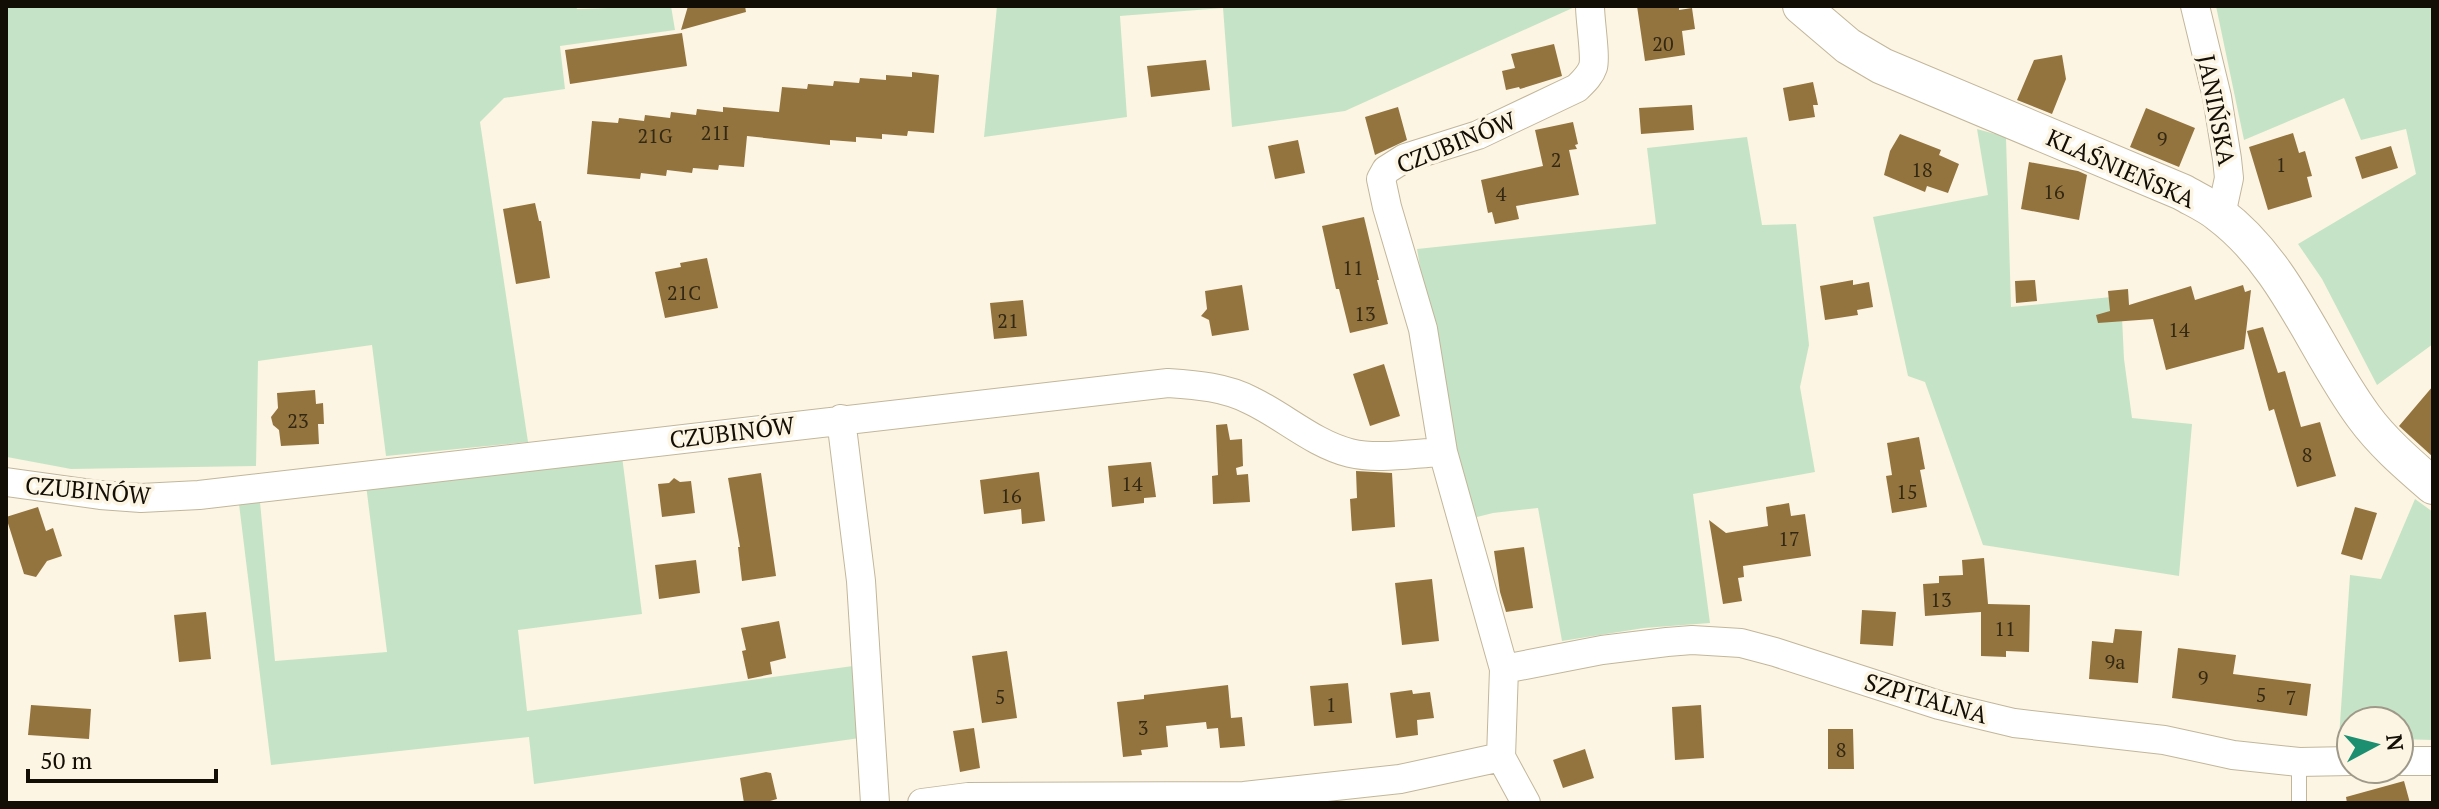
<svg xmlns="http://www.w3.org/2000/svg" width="2439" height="809" font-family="'PT Serif',serif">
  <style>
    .green { fill: #c5e4c7 }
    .building { fill: #94743e }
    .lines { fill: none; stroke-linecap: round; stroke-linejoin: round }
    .service-casing { stroke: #c2b69a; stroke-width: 16 }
    .minor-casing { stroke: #c2b69a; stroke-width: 30 }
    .tertiary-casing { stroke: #c2b69a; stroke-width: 38 }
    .service { stroke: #fff; stroke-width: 14 }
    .minor { stroke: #fff; stroke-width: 28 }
    .tertiary { stroke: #fff; stroke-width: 36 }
    .labels { text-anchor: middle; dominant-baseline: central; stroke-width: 7; stroke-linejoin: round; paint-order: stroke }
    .number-label { font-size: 20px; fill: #332813 }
    .street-label { font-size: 24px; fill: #130e05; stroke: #fdf5e3 }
  </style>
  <rect width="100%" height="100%" fill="#fdf5e3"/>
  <path class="green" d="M6 6H576L577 9 671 6 675 30 560 46 565 89 504 98 480 122 528 442 386 456 372 345 258 361 256 466 71 469 7 457Z
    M997 6H1577L1345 111 1232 127 1223 8 1120 16 1127 117 984 137Z
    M2216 6H2433V344L2377 385 2322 279 2298 244 2416 174 2406 129 2361 140 2344 98 2244 140Z
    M1977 129 2006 137 2011 307 2121 296 2124 359 2132 418 2192 424 2179 576 1983 545 1925 382 1908 376 1873 217 1988 195Z
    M1747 137 1762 225 1796 224 1809 345 1800 387 1815 472 1693 494 1710 623 1644 628 1562 641 1538 508 1493 513 1469 519 1452 458 1417 249 1656 224 1647 148Z
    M622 456 642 614 518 630 527 711 853 666 860 738 534 784 529 737 271 765 239 504 260 502 275 661 387 652 366 485Z
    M2415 499 2433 512V740L2399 739V721H2351V739L2339 738 2350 575 2381 579Z"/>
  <path class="building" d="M688 6H745L746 12 681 30Z
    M1637 6H1679V10L1692 8 1695 29 1682 31 1685 55 1645 61Z
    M682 33 687 66 570 84 565 50Z
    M1554 44 1562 76 1520 89 1519 87 1506 90 1502 71 1515 68 1511 54Z
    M2062 55 2066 79 2052 114 2017 100 2034 60Z
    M1206 60 1210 90 1151 97 1147 66Z
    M912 72 939 75 934 133 908 131 907 136 882 134V139L856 137V142L830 140V145L747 136 744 167 719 165 718 170 693 168 692 173 667 170 666 176 641 173 640 179 587 174 592 121 618 123 619 118 644 121 645 115 670 118 671 112 696 115 697 109 723 112V107L779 112 782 87 807 89 808 84 833 86 834 81 859 83 860 78 886 80V75L912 77Z
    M1813 82 1818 105H1813L1815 117 1789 121 1783 88Z
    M1692 105 1694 130 1641 134 1639 108Z
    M1398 107 1407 140 1375 155 1365 117Z
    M2146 108 2195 128 2179 167 2130 147Z
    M1573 122 1578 144 1575 145 1577 149 1569 150 1579 195 1516 206 1519 219 1495 224 1492 212 1488 213 1481 180 1543 166 1535 130Z
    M2293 133 2299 153 2305 151 2312 176 2307 177 2312 197 2268 210 2249 147Z
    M1900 134 1941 150 1939 155 1959 164 1948 193 1927 186 1925 192 1884 175 1890 151Z
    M1298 140 1305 173 1275 179 1268 146Z
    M2391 146 2398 168 2362 179 2355 157Z
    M2029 162 2078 171 2087 175 2079 220 2021 209Z
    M535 203 539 221H541L550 278 516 284 503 209Z
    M1364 217 1379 280H1377L1388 324 1350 333 1339 289H1336L1322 226Z
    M707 258 718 308 665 318 655 272 681 267 680 263Z
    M1853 280V285L1869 282 1873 307 1857 310 1858 315 1825 320 1820 286Z
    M2035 280 2037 301 2016 303 2015 281Z
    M1242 285 1249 330 1212 336 1209 320 1201 316 1207 309 1205 291Z
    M2243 285 2245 292 2251 290 2244 349 2166 370 2153 319 2098 323 2096 315 2110 311 2108 291 2128 289 2129 305 2191 286 2195 300Z
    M1023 300 1027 336 994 339 990 303Z
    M2263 327 2278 373 2285 371 2301 427 2320 422 2336 476 2297 487 2274 409 2269 411 2247 331Z
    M1384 364 1400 416 1370 426 1353 374Z
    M2433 386V457L2399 426Z
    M315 390 316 404 323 403 324 424H318L319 444 281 446 279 430 273 425 271 417 278 408 277 393Z
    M1227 424 1230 440 1242 439 1243 466 1236 468 1237 475 1248 474 1250 502 1213 504 1212 476 1218 475 1216 425Z
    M1919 437 1925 469 1920 470 1927 507 1892 513 1886 476 1892 475 1887 443Z
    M1151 462 1156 497 1144 498V503L1112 507 1108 466Z
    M1356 471 1392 473 1395 527 1352 531 1350 499 1357 498Z
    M1039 472 1045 521 1022 524 1021 509 984 514 980 480Z
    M761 473 776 576 742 581 738 547H740L728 478Z
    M674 478 680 482 691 481 695 513 662 517 658 484 669 483Z
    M1789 503 1791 516 1805 514 1811 556 1743 566 1744 577 1738 578 1742 601 1723 604 1709 520 1726 533 1768 526 1766 507Z
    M38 507 46 531 53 528 62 556 47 561 36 577 24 574 6 517Z
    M2355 507 2377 513 2362 560 2341 554Z
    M1524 547 1533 608 1506 612 1500 592 1494 551Z
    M1984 558 1988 604 2030 605 2029 652 2006 651V657L1981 656V612L1925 616 1923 584 1939 583V576L1963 575 1962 560Z
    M696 560 700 593 659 599 655 565Z
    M1432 579 1439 641 1402 645 1395 583Z
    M1862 610 1896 612 1893 646 1860 644Z
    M206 612 211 659 179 662 174 615Z
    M779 621 786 658 770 662 772 674 748 679 742 651 746 650 741 628Z
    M2115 629 2142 631 2138 683 2089 679 2092 641 2113 643Z
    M2178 648 2236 655 2233 674 2311 684 2307 716 2172 698Z
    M1007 651 1017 718 982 723 972 656Z
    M1348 683 1352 723 1314 726 1310 686Z
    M1228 685 1231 718 1242 717 1245 746 1220 748 1218 728 1207 729 1206 722 1166 726 1168 747 1141 750 1142 755 1123 757 1117 702 1144 699V695Z
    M1412 690 1413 694 1430 692 1434 718 1417 720 1418 735 1396 738 1390 693Z
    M31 705 91 709 89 739 28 735Z
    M1701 705 1704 758 1675 760 1672 707Z
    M974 728 980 768 960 772 953 731Z
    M1828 729H1853L1854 769H1828Z
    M1585 749 1594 778 1563 788 1553 760Z
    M766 772 771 773 777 799 770 801V803H744L740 778Z
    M2404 781 2410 803H2347L2346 797Z"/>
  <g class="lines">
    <g class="service-casing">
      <path id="service" d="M2299 803V762"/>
    </g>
    <g class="minor-casing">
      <path id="minor" d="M2195 6 2217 97 2227 159 2229 178 2221 215
        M841 419 861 581 875 803
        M6 482 100 495 141 498 199 495 1168 383C1197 385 1226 387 1252 401 1285 417 1314 444 1350 453 1379 460 1414 453 1443 452
        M1504 669 1602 650 1667 642 1692 640 1741 643 1775 652 1939 705 2014 723 2164 740 2233 755 2299 762 2351 761
        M2399 761H2433
        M922 803 968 797 1244 796 1400 779 1501 757
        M1526 803 1501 757 1504 669 1443 452 1423 329 1387 207 1381 179 1386 170 1405 158 1478 135 1577 88C1583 82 1590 76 1593 67 1596 57 1590 20 1590 6"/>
    </g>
    <g class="tertiary-casing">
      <path id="tertiary" d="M1801 6 1848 46 1882 66 2182 192C2194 199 2208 205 2219 214 2287 265 2315 351 2364 417 2383 443 2409 465 2433 486"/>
    </g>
    <use href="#service" class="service"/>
    <use href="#minor" class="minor"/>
    <use href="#tertiary" class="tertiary"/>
  </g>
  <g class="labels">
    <g class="number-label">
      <text x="1663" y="43">20</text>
      <text x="715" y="132">21I</text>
      <text x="655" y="135">21G</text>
      <text x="2162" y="138">9</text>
      <text x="1556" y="159">2</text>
      <text x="2281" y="164">1</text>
      <text x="1922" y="169">18</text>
      <text x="2054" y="191">16</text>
      <text x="1501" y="193">4</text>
      <text x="1353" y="267">11</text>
      <text x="684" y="292">21C</text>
      <text x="1365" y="313">13</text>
      <text x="1008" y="320">21</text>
      <text x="2179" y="329">14</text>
      <text x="298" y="420">23</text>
      <text x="2307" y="454">8</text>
      <text x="1132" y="483">14</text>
      <text x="1907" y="491">15</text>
      <text x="1011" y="495">16</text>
      <text x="1789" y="538">17</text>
      <text x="1941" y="599">13</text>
      <text x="2005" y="628">11</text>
      <text x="2115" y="661">9a</text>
      <text x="2203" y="677">9</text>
      <text x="2261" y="694">5</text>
      <text x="1000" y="696">5</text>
      <text x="2291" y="697">7</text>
      <text x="1331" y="704">1</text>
      <text x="1143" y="727">3</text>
      <text x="1841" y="749">8</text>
    </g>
    <g class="street-label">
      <text transform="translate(2217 110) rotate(79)">JANIŃSKA</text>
      <text transform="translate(1456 142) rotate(-22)">CZUBINÓW</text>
      <text transform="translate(2121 168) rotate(24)">KLAŚNIEŃSKA</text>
      <text transform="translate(732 432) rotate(-7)">CZUBINÓW</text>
      <text transform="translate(88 490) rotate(5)">CZUBINÓW</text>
      <text transform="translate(1926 698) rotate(16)">SZPITALNA</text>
    </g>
  </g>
  <rect width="2439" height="809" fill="none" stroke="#130e05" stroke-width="16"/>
  <g transform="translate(2375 745) rotate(83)"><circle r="38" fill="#fdf5e3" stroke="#9f998a" stroke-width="2"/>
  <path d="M0-6L14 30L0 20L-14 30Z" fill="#1c8f71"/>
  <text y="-12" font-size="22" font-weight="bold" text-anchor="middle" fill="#130e05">N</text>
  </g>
  <path d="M28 769v12h188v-12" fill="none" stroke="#130e05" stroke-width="4"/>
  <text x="40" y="769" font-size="24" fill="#130e05" stroke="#fdf5e3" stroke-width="6" paint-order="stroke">50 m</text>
</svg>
